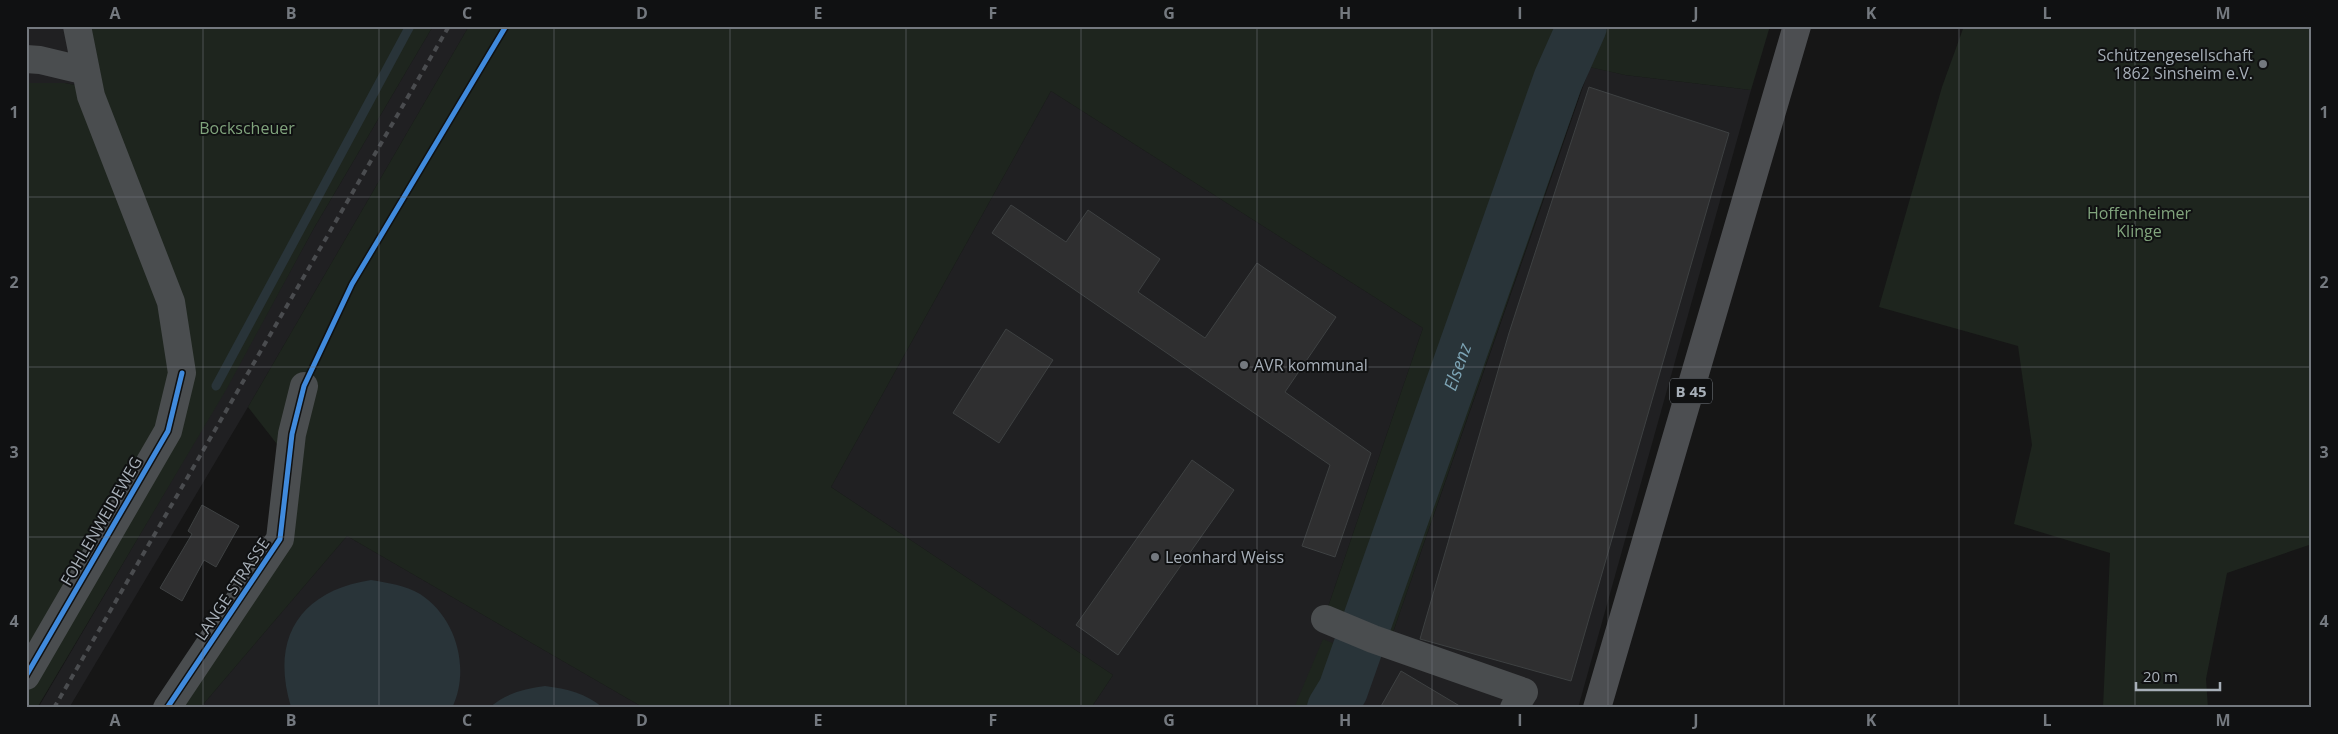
<svg xmlns="http://www.w3.org/2000/svg" width="2338" height="734" font-family="'Open Sans',sans-serif">
  <style>
    .built { fill: #202022 }
    .green { fill: #1e251e }
    .water { fill: #293439 }
    .lines { fill: none; stroke-linecap: round; stroke-linejoin: round }
    .stream { stroke: #293439; stroke-width: 9 }
    .river { stroke: #293439; stroke-width: 50 }
    .building { fill: #2f2f30; stroke: #3e4142 }
    .minor { stroke: #4a4d4f; stroke-width: 28 }
    .major { stroke: #4c4e51; stroke-width: 28 }
    .rail { stroke: #4a4c4f; stroke-width: 4; stroke-dasharray: 6 5; stroke-linecap: butt }
    .cycleway-casing { stroke: #101112; stroke-width: 8 }
    .cycleway { stroke: #408adc; stroke-width: 5 }
    .grid { fill: none; stroke: #74797f; stroke-width: 1; stroke-opacity: 0.55 }
    .poi-dot { fill: #74797f; stroke: #101112; stroke-width: 2 }
    .labels { text-anchor: middle; dominant-baseline: central; stroke-width: 4; stroke-linejoin: round; paint-order: stroke }
    .shield { fill: #101112; stroke: #7a8086; stroke-width: 1 }
    .shield-label { font-size: 15px; font-weight: bold; fill: #a7afb8 }
    .poi-label { font-size: 16px; fill: #a7afb8; stroke: #101112; text-anchor: start }
    .park-label { font-size: 16px; fill: #81a47d; stroke: #101112 }
    .street-label { font-size: 16px; fill: #a7afb8; stroke: #101112 }
    .water-label { font-size: 18px; font-style: italic; fill: #7ca3b4; stroke: #101112 }
    .neatline { fill: none; stroke: #74797f; stroke-width: 2 }
    .grid-label { font-size: 16px; text-anchor: middle; font-weight: bold; fill: #74797f }
  </style>
  <rect width="100%" height="100%" fill="#161616"/>
  <path class="built" d="M26 26H91L104 91 65 83H26Z
    M433 26H469L248 407 69 708H38L225 390 314 228Z
    M1590 67 1625 75 1751 90 1578 708H1091L1113 675 831 487 1051 91 1423 328 1327 610 1392 635Z
    M347 536 644 708H200Z"/>
  <path class="green" d="M91 26H433L314 228 226 390 37 708H26V83H65L104 91Z
    M469 26H1770L1751 90 1625 75 1589 67 1392 635 1327 610 1423 328 1051 91 831 487 1113 675 1091 708H644L347 536 200 708H180L293 543 300 466 280 448 248 407Z
    M1964 26H2312V544L2227 573 2206 679 2208 708H2103L2110 553 2014 524 2032 445 2018 346 1879 307 1942 87Z
    M1323 639 1361 655 1368 665 1343 708H1294Z"/>
  <path class="water" d="M371 580C388 583 405 585 420 594 456 617 471 669 452 708L291 707C270 638 300 591 371 580Z
    M545 686C567 689 586 693 603 708H489C506 693 524 689 545 686Z"/>
  <g class="lines">
    <path class="stream" d="M216 386 410 26"/>
    <path class="river" id="s1" d="M1332 708 1343 690 1558 80 1582 26"/>
  </g>
  <path class="building" d="M1589 87 1729 133 1571 681 1420 639 1509 333Z
    M1011 205 1066 242 1088 210 1160 259 1138 292 1205 338 1257 263 1336 317 1285 392 1371 453 1335 557 1302 546 1330 465 992 233Z
    M1006 329 1053 360 999 443 953 413Z
    M1192 460 1234 490 1118 655 1076 625Z
    M202 505 239 526 216 567 204 560 182 601 160 588 192 534 188 531Z
    M1401 671 1463 708H1380Z"/>
  <g class="lines">
    <path class="minor" d="M26 59 40 60 86 71
      M1325 619 1373 639 1524 692 1514 708
      M26 676 168 431 182 373 171 302 91 96 77 26
      M167 708 280 539 292 434 304 386"/>
    <path class="major" d="M1597 708 1797 26"/>
    <path class="rail" d="M54 708 449 26"/>
    <g class="cycleway-casing">
      <path id="cycleway" d="M26 676 168 431 182 373
        M167 708 280 539 292 434 304 386 352 284 506 26"/>
    </g>
    <use href="#cycleway" class="cycleway"/>
  </g>
  <path class="grid" d="M203 26V708M379 26V708M554 26V708M730 26V708M906 26V708M1081 26V708M1257 26V708M1432 26V708M1608 26V708M1784 26V708M1959 26V708M2135 26V708M26 197H2312M26 367H2312M26 537H2312"/>
  <g class="poi-dot">
    <circle cx="2263" cy="64" r="5"/>
    <circle cx="1244" cy="365" r="5"/>
    <circle cx="1155" cy="557" r="5"/>
  </g>
  <g class="labels">
    <rect class="shield" x="1670" y="378.5" width="42" height="25" rx="4"/>
    <g class="shield-label">
      <text x="1691" y="391">B 45</text>
    </g>
    <g class="poi-label">
      <text x="2253" y="55" text-anchor="end">Schützengesellschaft<tspan x="2253" dy="18">1862 Sinsheim e.V.</tspan></text>
      <text x="1254" y="365">AVR kommunal</text>
      <text x="1165" y="557">Leonhard Weiss</text>
    </g>
    <g class="park-label">
      <text x="247" y="128">Bockscheuer</text>
      <text x="2139" y="213">Hoffenheimer<tspan x="2139" dy="18">Klinge</tspan></text>
    </g>
    <g class="street-label">
      <text transform="translate(101 521) rotate(-60)">FOHLENWEIDEWEG</text>
      <text transform="translate(232 589) rotate(-56)">LANGE STRASSE</text>
    </g>
    <g class="water-label">
      <text stroke="none"><textPath href="#s1" startOffset="364">Elsenz</textPath></text>
    </g>
  </g>
  <rect width="2338" height="734" fill="none" stroke="#101112" stroke-width="55"/>
  <path d="M2136 682v8h84v-8" fill="none" stroke="#a7afb8" stroke-width="2.5"/>
  <text x="2143" y="682" font-size="15" fill="#a7afb8" stroke="#101112" stroke-width="4" paint-order="stroke">20 m</text>
  <rect x="28" y="28" width="2282" height="678" class="neatline"/>
  <g class="grid-label">
    <text x="115" y="19">A</text>
    <text x="291" y="19">B</text>
    <text x="467" y="19">C</text>
    <text x="642" y="19">D</text>
    <text x="818" y="19">E</text>
    <text x="993" y="19">F</text>
    <text x="1169" y="19">G</text>
    <text x="1345" y="19">H</text>
    <text x="1520" y="19">I</text>
    <text x="1696" y="19">J</text>
    <text x="1871" y="19">K</text>
    <text x="2047" y="19">L</text>
    <text x="2223" y="19">M</text>
    <text x="14" y="118">1</text>
    <text x="2324" y="118">1</text>
    <text x="14" y="288">2</text>
    <text x="2324" y="288">2</text>
    <text x="14" y="458">3</text>
    <text x="2324" y="458">3</text>
    <text x="14" y="627">4</text>
    <text x="2324" y="627">4</text>
    <text x="115" y="726">A</text>
    <text x="291" y="726">B</text>
    <text x="467" y="726">C</text>
    <text x="642" y="726">D</text>
    <text x="818" y="726">E</text>
    <text x="993" y="726">F</text>
    <text x="1169" y="726">G</text>
    <text x="1345" y="726">H</text>
    <text x="1520" y="726">I</text>
    <text x="1696" y="726">J</text>
    <text x="1871" y="726">K</text>
    <text x="2047" y="726">L</text>
    <text x="2223" y="726">M</text>
  </g>
</svg>
